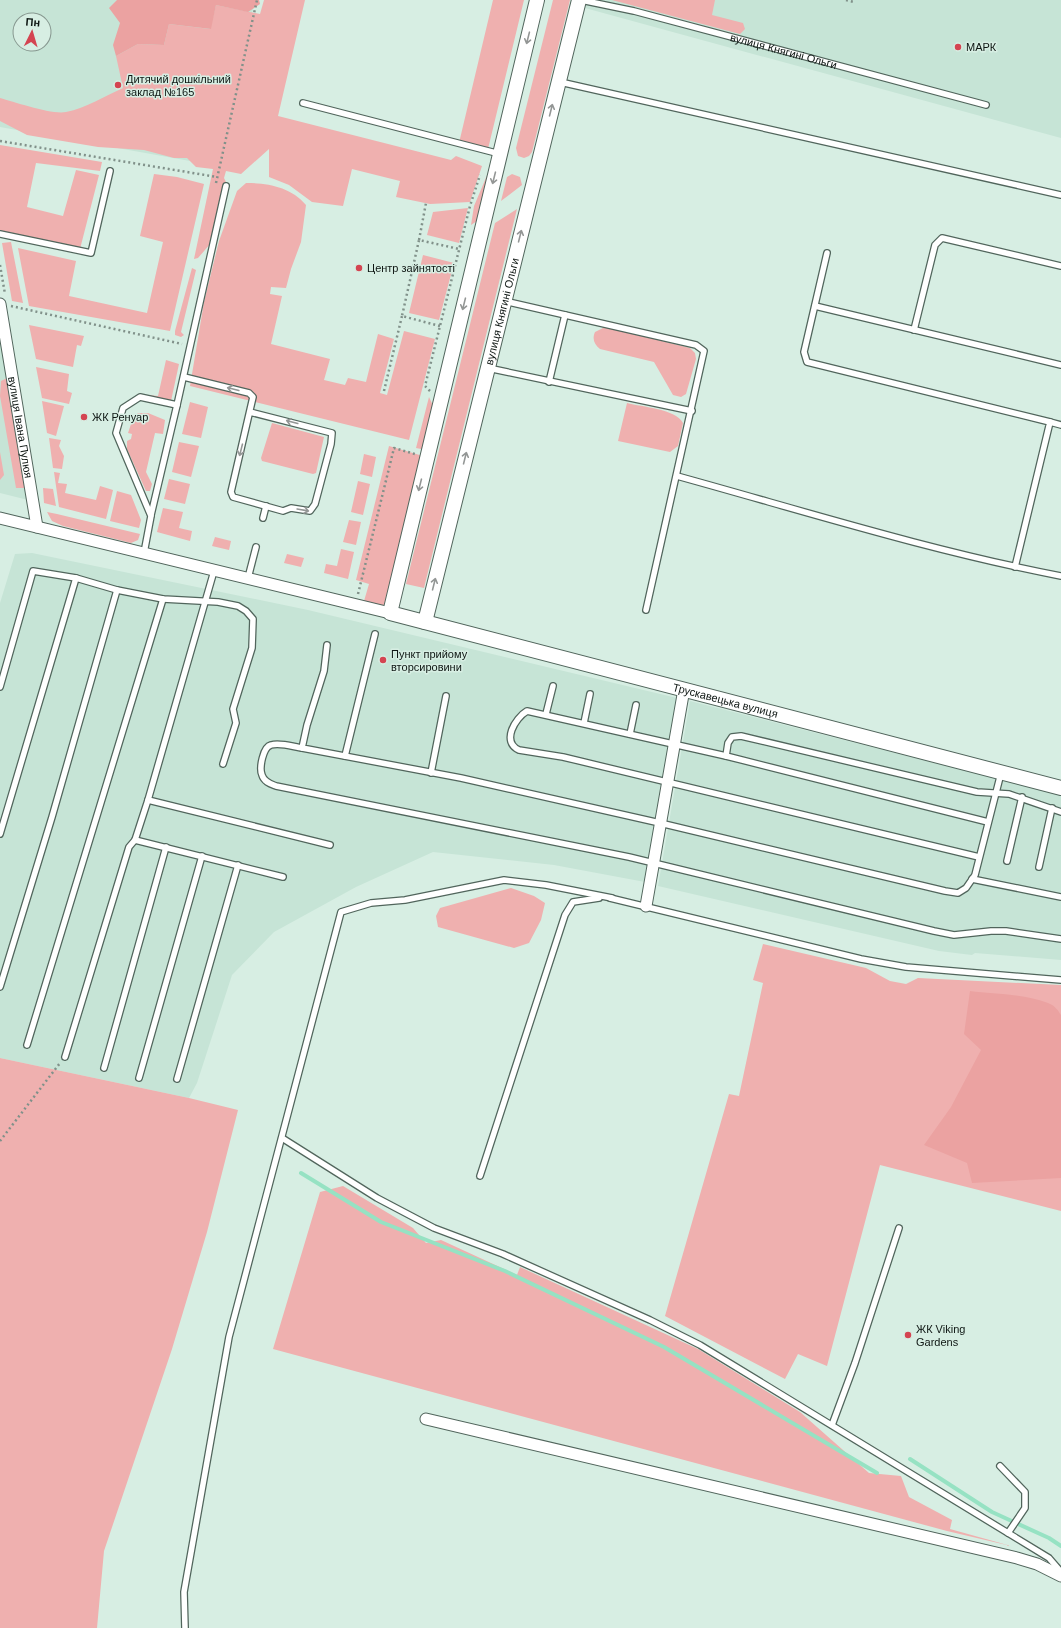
<svg xmlns="http://www.w3.org/2000/svg" width="1061" height="1628" font-family="Helvetica,sans-serif">
  <style>
    .built { fill: #c6e4d6; fill-rule: evenodd }
    .green { fill: #efb0af }
    .forest { fill: #eba2a1 }
    .lines { fill: none; stroke-linecap: round; stroke-linejoin: round }
    .stream { stroke: #96e2c3; stroke-width: 4 }
    .service-casing { stroke: #51655c; stroke-width: 8 }
    .minor-casing { stroke: #51655c; stroke-width: 13 }
    .tertiary-casing { stroke: #51655c; stroke-width: 16 }
    .path { stroke: #81918a; stroke-width: 2.5; stroke-dasharray: 2 3; stroke-linecap: butt }
    .service { stroke: #fff; stroke-width: 5.5 }
    .minor { stroke: #fff; stroke-width: 11 }
    .tertiary { stroke: #fff; stroke-width: 14 }
    .oneway { stroke: #939695 }
    .poi-dot { fill: #d44451; stroke: #d7eee3; stroke-width: 1.5 }
    .labels { text-anchor: middle; dominant-baseline: central; stroke-width: 3; stroke-linejoin: round; paint-order: stroke }
    .poi-label { font-size: 11px; fill: #0e1613; stroke: #d7eee3; text-anchor: start }
    .street-label { font-size: 11px; fill: #0e1613; stroke: #d7eee3 }
  </style>
  <rect width="100%" height="100%" fill="#d7eee3"/>
  <path class="built" d="M0 0H255L218 166 0 127ZM20 20H44V44H20Z
    M587 0H1061V138L585 8Z
    M0 329 28 500 0 493Z
    M32 553 308 610 677 698 645 882 554 865 433 852 356 887 274 932 232 975 197 1083 189 1098 0 1058V603L15 554Z
    M690 701 1061 795V960L975 953 972 955 939 951 658 886Z"/>
  <path class="green" d="M264 0H305L278 116 451 160 456 156 482 166 470 202 430 204 396 197 400 181 352 169 343 206 312 202 289 185 269 177V149L241 174 226 171 224 178 226 182 211 243 198 258 194 259 213 169 196 167 187 158H174L144 150 98 147 27 135 0 121V98C15 102 52 115 66 112 86 108 105 96 123 88L116 56 138 44 164 45 169 24 210 29 216 5 260 14Z
    M493 0H524L488 149 459 143Z
    M553 0H570L532 152 529 156 524 158 518 156 516 148Z
    M612 0H715L712 15 743 23 745 29 740 34Z
    M0 145 102 162 100 171 36 163 27 207 63 216 76 170 99 175 80 249 0 232Z
    M488 173 492 184 483 217 471 225 474 206Z
    M154 174 177 177 204 184 170 331 29 306 18 248 76 261 69 296 147 313 163 242 140 236Z
    M512 174 520 177 522 185 501 201 507 177Z
    M246 183C268 183 291 187 306 205L301 242 291 269 286 288 271 287 270 294 282 296 271 344 330 359 324 380 345 385 348 378 366 382 378 334 394 339 380 393 387 395 404 331 435 339 409 440 190 386 204 302 219 241 237 191Z
    M468 208 459 243 427 235 433 212Z
    M517 209 424 588 406 584 495 223Z
    M11 242 23 303 12 301 2 243Z
    M423 255 454 263 439 320 409 313Z
    M192 268 196 270 181 332 184 335 181 337 175 335V331Z
    M29 325 84 336 81 346 77 345 73 367 36 359Z
    M605 327 690 348 695 353 696 359 686 394 681 397 673 395 654 362 600 349C594 344 592 339 595 332Z
    M166 360 179 364 171 401 170 402 147 398V395L158 396Z
    M36 367 69 374 67 391 72 393 69 404 42 398Z
    M7 378 27 488H16L0 396 1 381Z
    M429 397 435 410 426 450 416 448Z
    M42 401 64 406 56 436 47 433Z
    M190 402 208 407 201 438 182 434Z
    M627 403C642 407 676 409 683 423L678 446 670 452 618 441Z
    M138 413H148L165 420 163 434 155 433 146 472 152 484 150 491H146L127 449V441L131 439 132 434 128 433 132 421Z
    M272 423 324 437 316 473 313 474 262 461 261 458Z
    M49 438 61 440 59 446 64 456 62 469 53 468Z
    M179 442 199 446 191 477 172 472Z
    M389 446 423 456 390 600 382 607 364 601 369 584 356 580Z
    M0 452 4 475 0 480Z
    M364 454 376 457 372 477 360 474Z
    M54 472 60 473 58 483 67 484 65 493 96 500 100 486 113 490 106 519 59 507Z
    M169 479 190 484 185 504 164 499Z
    M358 481 370 484 363 515 351 512Z
    M43 488 53 489 56 506 44 503Z
    M117 491 131 495 141 520 139 528 110 521Z
    M163 508 183 512 179 528 192 531 190 541 157 532Z
    M47 512 57 514 140 534 138 540 131 543 63 526 52 521Z
    M349 520 361 522 356 545 343 542Z
    M215 537 231 541 229 550 212 546Z
    M341 549 354 552 348 579 324 573 326 564 337 566Z
    M287 554 304 558 301 567 284 563Z
    M511 888 534 896 545 903 541 920 529 943 514 948 438 927 436 916 440 908Z
    M763 944 866 968 890 981 906 984 918 978 1061 985V1211L880 1165 827 1366 798 1354 785 1379 665 1316 729 1094 739 1096 763 983 753 980Z
    M0 1058 189 1098 238 1110 207 1232 172 1349 104 1551 97 1628H0Z
    M343 1186 413 1228 426 1243 441 1240 517 1275 520 1267 698 1349 800 1412 869 1473 901 1476 909 1497 952 1520 950 1529 1011 1546 947 1531 273 1349 320 1192Z"/>
  <path class="forest" d="M117 0H259L260 4 248 12 216 5 211 29 169 24 164 45 138 44 116 56 113 45 120 23 109 8Z
    M970 991C994 994 1026 994 1048 1003 1054 1005 1058 1010 1061 1015V1178L972 1183 967 1163 924 1145 951 1107 981 1050 964 1034Z"/>
  <g class="lines">
    <path class="stream" d="M301 1173 381 1222 505 1271 664 1347 877 1473
      M910 1459 992 1512 1049 1538 1061 1546"/>
    <g class="service-casing">
      <g id="service">
        <path id="s1" d="M581 0 634 11 986 105"/>
        <path d="M560 82 1061 195"/>
        <path d="M303 103 500 154"/>
        <path d="M0 234 91 253 110 171"/>
        <path d="M827 253 804 352 807 362 1050 422 1015 567"/>
        <path d="M504 301 696 345 704 351 646 610"/>
        <path d="M815 306 1061 365"/>
        <path d="M914 330 935 245 942 238 1061 266"/>
        <path d="M488 368 692 411"/>
        <path d="M184 377 249 393 253 397 231 492 233 497 283 511 291 508 310 511 315 504 331 444 332 433 250 412"/>
        <path d="M549 382 565 315"/>
        <path d="M1050 422 1061 425"/>
        <path d="M677 476C804 511 931 551 1061 576"/>
        <path d="M151 515 177 405"/>
        <path d="M263 518 266 506"/>
        <path d="M144 553 151 516 116 433 123 408 140 397 177 405 226 186"/>
        <path d="M248 578 256 547"/>
        <path d="M327 645 324 671 307 725 302 748 461 778 660 823 945 891 958 893 966 888 975 875 1001 773"/>
        <path d="M0 687 33 571 76 578 117 590 163 599 218 602 238 606 246 611 253 619 252 648 233 709 236 723 223 764"/>
        <path d="M546 714 553 686"/>
        <path d="M584 723 590 694"/>
        <path d="M630 734 636 705"/>
        <path d="M302 748C294 747 280 742 271 745 263 747 259 768 262 775 264 782 271 784 276 786L629 857 934 931 954 935 991 931H1006L1061 939"/>
        <path d="M345 756 375 634"/>
        <path d="M726 756 527 711C515 718 501 742 519 750L563 757 979 857"/>
        <path d="M431 773 446 696"/>
        <path d="M148 800 330 845"/>
        <path d="M988 822 726 756 728 743 732 737 741 736 977 792 1009 794 1061 812"/>
        <path d="M0 834 76 578"/>
        <path d="M135 840 283 877"/>
        <path d="M1007 861 1022 797"/>
        <path d="M1039 867 1052 808"/>
        <path d="M972 879 1061 897"/>
        <path d="M610 898 861 959 906 967 1061 980"/>
        <path d="M0 987 52 817 117 590"/>
        <path d="M27 1045 163 599"/>
        <path d="M65 1057 129 847 135 840 148 800 214 571"/>
        <path d="M104 1068 166 847"/>
        <path d="M139 1078 202 856"/>
        <path d="M177 1079 238 865"/>
        <path d="M282 1138 377 1198 434 1228 503 1254 650 1320 700 1345 1049 1558 1061 1572"/>
        <path d="M480 1176 565 915 573 902 599 898"/>
        <path d="M832 1425 855 1363 899 1228"/>
        <path d="M1000 1466 1025 1492V1508L1008 1533"/>
        <path d="M185 1628 184 1592 229 1337 341 912 371 903 405 900 504 880 546 885 612 898"/>
      </g>
    </g>
    <g class="minor-casing">
      <g id="minor">
        <path id="s2" d="M0 304 37 527"/>
        <path d="M0 518 390 613"/>
        <path d="M646 906 684 689"/>
        <path d="M426 1419 1017 1558 1037 1564 1061 1576"/>
      </g>
    </g>
    <g class="tertiary-casing">
      <g id="tertiary">
        <path id="s3" d="M537 0 390 613 1061 788"/>
        <path id="s4" d="M425 622 579 0"/>
      </g>
    </g>
    <path class="path" d="M846 0 854 2
      M0 141 217 177
      M216 183 257 0
      M419 240 426 203
      M0 265 5 294
      M11 306 182 344
      M440 326 402 316 419 240 459 249
      M384 391 402 316
      M430 391 425 386 470 206 480 175
      M358 594 394 448 415 454
      M0 1141 60 1063"/>
    <use href="#service" class="service"/>
    <use href="#minor" class="minor"/>
    <use href="#tertiary" class="tertiary"/>
  </g>
  <defs><path id="oneway-shaft" d="M-6 0H5M1.5-3L5.5 0L1.5 3" fill="none" stroke-width="1.6" stroke-linecap="round" stroke-linejoin="round"/></defs>
  <g class="oneway">
    <use href="#oneway-shaft" transform="translate(528 38) rotate(104)"/>
    <use href="#oneway-shaft" transform="translate(551 110) rotate(-76)"/>
    <use href="#oneway-shaft" transform="translate(494 178) rotate(104)"/>
    <use href="#oneway-shaft" transform="translate(520 236) rotate(-76)"/>
    <use href="#oneway-shaft" transform="translate(464 304) rotate(104)"/>
    <use href="#oneway-shaft" transform="translate(233 389) rotate(-166)"/>
    <use href="#oneway-shaft" transform="translate(292 422) rotate(-165)"/>
    <use href="#oneway-shaft" transform="translate(241 450) rotate(104)"/>
    <use href="#oneway-shaft" transform="translate(465 458) rotate(-76)"/>
    <use href="#oneway-shaft" transform="translate(420 485) rotate(104)"/>
    <use href="#oneway-shaft" transform="translate(303 510) rotate(10)"/>
    <use href="#oneway-shaft" transform="translate(434 584) rotate(-76)"/>
  </g>
  <g class="poi-dot">
    <circle cx="958" cy="47" r="4"/>
    <circle cx="118" cy="85" r="4"/>
    <circle cx="359" cy="268" r="4"/>
    <circle cx="84" cy="417" r="4"/>
    <circle cx="383" cy="660" r="4"/>
    <circle cx="908" cy="1335" r="4"/>
  </g>
  <g class="labels">
    <g class="poi-label">
      <text x="966" y="47">МАРК</text>
      <text x="126" y="79">Дитячий дошкільний<tspan x="126" dy="13">заклад №165</tspan></text>
      <text x="367" y="268">Центр зайнятості</text>
      <text x="92" y="417">ЖК Ренуар</text>
      <text x="391" y="654">Пункт прийому<tspan x="391" dy="13">вторсировини</tspan></text>
      <text x="916" y="1329">ЖК Viking<tspan x="916" dy="13">Gardens</tspan></text>
    </g>
    <g class="street-label">
      <text stroke="none"><textPath href="#s1" startOffset="209">вулиця Княгині Ольги</textPath></text>
      <text stroke="none"><textPath href="#s4" startOffset="320">вулиця Княгині Ольги</textPath></text>
      <text stroke="none"><textPath href="#s2" startOffset="125">вулиця Івана Пулюя</textPath></text>
      <text stroke="none"><textPath href="#s3" startOffset="977">Трускавецька вулиця</textPath></text>
    </g>
  </g>
  <g transform="translate(32 32) rotate(5)"><circle r="19" fill="#d7eee3" stroke="#879890"/>
  <path d="M0-3L7 15L0 10L-7 15Z" fill="#d44451"/>
  <text y="-6" font-size="11" font-weight="bold" text-anchor="middle" fill="#0e1613">Пн</text>
  </g>
</svg>
